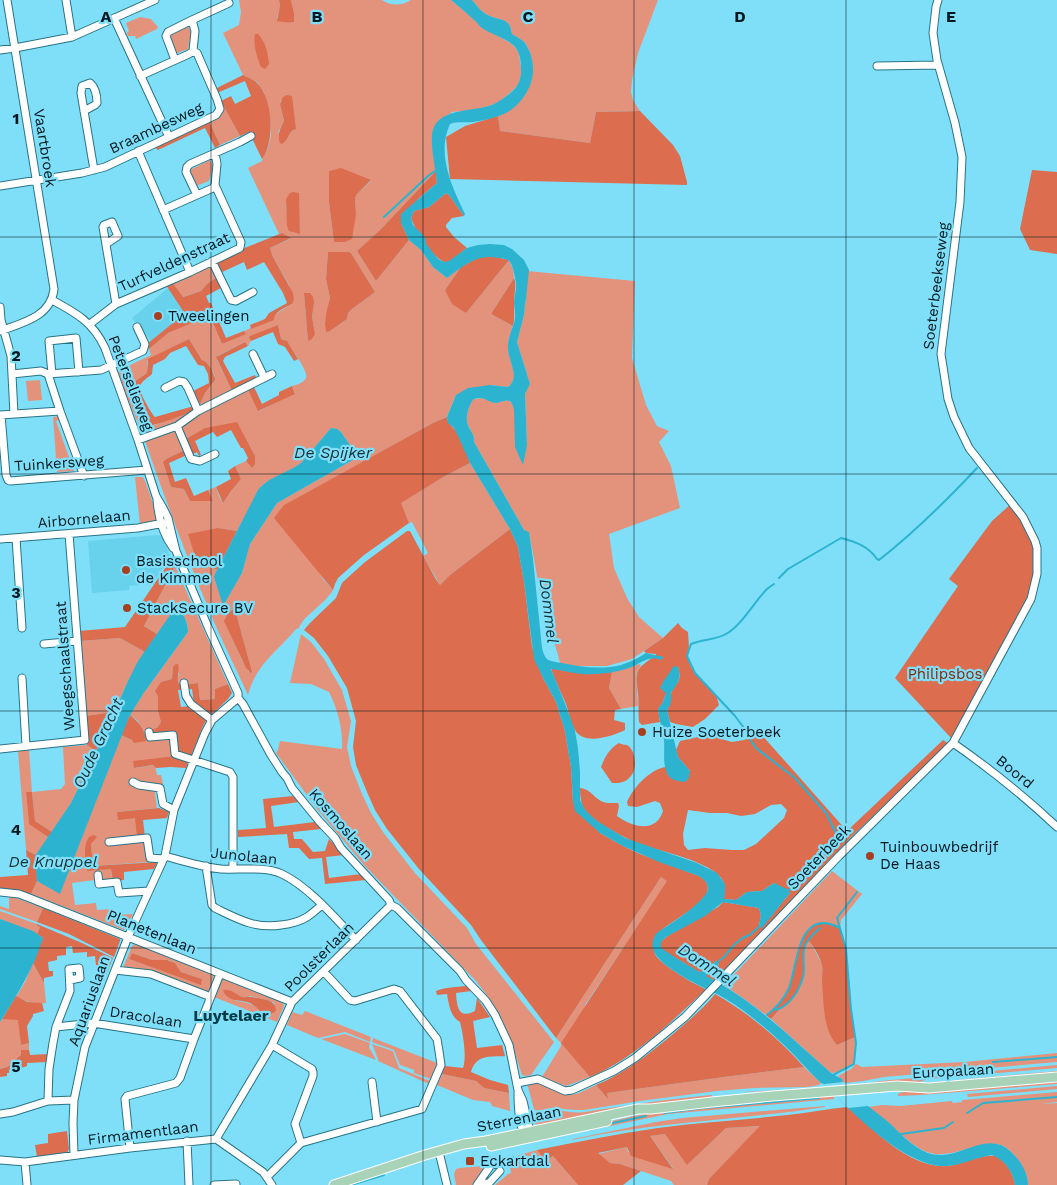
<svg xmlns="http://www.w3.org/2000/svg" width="1057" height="1185" font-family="'Work Sans',sans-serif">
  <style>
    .built { fill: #68d1ec }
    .green { fill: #e3937c; fill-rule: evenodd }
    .forest { fill: #dc6d4e; fill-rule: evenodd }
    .water { fill: #2cb3d0 }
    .pier { fill: #7fdff9 }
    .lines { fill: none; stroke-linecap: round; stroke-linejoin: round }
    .stream { stroke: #2cb3d0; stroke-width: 2 }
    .minor-casing { stroke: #287486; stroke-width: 9 }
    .major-casing { stroke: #fff; stroke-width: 11 }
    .minor { stroke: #fff; stroke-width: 7 }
    .major { stroke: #a8d3b9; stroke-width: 9 }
    .grid { fill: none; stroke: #001920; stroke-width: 1; stroke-opacity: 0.55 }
    .poi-dot { fill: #a73f21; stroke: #7fdff9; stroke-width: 2 }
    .labels { text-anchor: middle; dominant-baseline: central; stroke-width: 4.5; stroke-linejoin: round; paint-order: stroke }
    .street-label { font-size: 15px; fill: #001920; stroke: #7fdff9 }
    .poi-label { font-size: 15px; fill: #001920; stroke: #7fdff9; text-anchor: start }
    .park-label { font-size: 15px; fill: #8a2602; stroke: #7fdff9 }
    .water-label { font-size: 16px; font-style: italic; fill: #153037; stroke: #7fdff9 }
    .neighbourhood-label { font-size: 16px; font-weight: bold; fill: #003b47; stroke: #7fdff9 }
    .grid-label { font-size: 16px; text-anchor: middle; font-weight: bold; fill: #001920; stroke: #7fdff9; stroke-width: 4.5; stroke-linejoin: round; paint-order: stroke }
  </style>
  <rect width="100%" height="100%" fill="#7fdff9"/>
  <path class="built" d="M168 288 183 311 184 314 151 341 132 318Z
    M157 535 162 536 170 556 153 584 129 586V590L92 593 88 541Z"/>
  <path class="green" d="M239 0H279L280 5 277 18 279 21C284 20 288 23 294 22V13L291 0H382C391 6 401 6 411 0H451L474 19 482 27 512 44 517 50 519 54 522 75 518 85 512 91 499 102 489 106 474 110 452 112 433 129V152L436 171 381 229 357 251 376 281 409 240 421 250 433 267 447 278 461 267 445 290 466 313 509 260 513 269 514 278 491 314 513 326C511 332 508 339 508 346 507 359 522 377 508 387L490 385 454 399 447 417 433 423 284 506 323 579 333 590C325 604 304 615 299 628L296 629C277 652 256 664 248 695 237 671 225 647 214 622 189 563 166 502 145 441L176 430 185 450 166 459 164 465 171 487 184 489 190 501H213L208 490 216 487 219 496 223 503 231 491 241 479 235 466 246 461 252 468 255 456 237 423 206 428 186 439 180 427 205 409 248 390 259 411 295 393 292 386C297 385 303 383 306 378 309 372 292 350 288 343L285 340 281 339 278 325 249 338 251 341 248 346 245 342 217 356V360L232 391 200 405V404L205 393 215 380V376L211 368 206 362 202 360 189 339 147 361V373L131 384 132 393 146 421 155 425 190 412 173 424 143 435 122 385 118 371 151 355 149 349C155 344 161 338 168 333 179 327 197 318 210 316L222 344 245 334 244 331 251 328V329C266 321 279 312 293 303L294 299 288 283 273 257 270 248 290 239 282 233 279 234 248 168 262 161V159L268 148 271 135 270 117 265 97 264 92 257 82 243 75 223 33 239 25 241 12ZM281 100 294 130 290 133 284 143 278 132 284 121 280 104ZM341 169 371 181 357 194 355 198 356 214 345 242H334L329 202V171ZM298 193 300 233V234L287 215 286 205ZM328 252H349L351 253 375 292 352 309 348 313 347 319 330 331 325 324 330 298 326 279ZM304 294 314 303 312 317 315 334 308 341ZM331 428 337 429 341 432 358 457 277 503 250 544 242 573 223 605 214 577 217 570 196 559 218 528 237 531 261 486C274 476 290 472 302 462ZM236 613 249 661V672L242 660 230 633Z
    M472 0H658L638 53 632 80 631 92 633 100 640 111 596 112 590 143 500 131 498 116C521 107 536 86 532 61 531 55 529 48 525 43 522 39 516 37 512 34 509 17 503 22 490 16 482 13 477 6 472 0Z
    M140 17 151 19 158 27 157 29 136 39 135 36H128L127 32 129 31 126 23Z
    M188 25 191 33 188 49 177 53H175L169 37 170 33Z
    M223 104 240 136 220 145 209 121C219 116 223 116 223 104Z
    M210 160 213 166 209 181 196 186 190 170Z
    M210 265 216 278 208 283 201 291 182 297 172 282Z
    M527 271 635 281 632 358 646 405 657 426 669 431 659 442 671 466 680 508 609 534 614 568 627 598 639 617 663 638 632 659 607 666H561L540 591 529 533 524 530 474 442C474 431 469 430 467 422 466 415 469 404 474 399L483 398 495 403 508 400 513 404 514 410 527 445 525 394 530 384 517 342 524 315 525 304 526 299Z
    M40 380 42 400 28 401 26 381Z
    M60 416 61 420 56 421 74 471 57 472 53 417Z
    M470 463 510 529 450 575 440 585 423 556 428 553 412 522 409 523 400 503 445 476Z
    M135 477H143L145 481 157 514V518L153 523 140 525Z
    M175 566 228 684 215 689 216 699 200 700 198 683 182 685 179 684 178 679 179 673 173 667 172 679 161 682 158 696V711L161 722 157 728 170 735 173 757 134 762 135 768 155 765 157 775H161L163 784 155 785 154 787 157 808 117 812 135 818 145 837 148 862 93 866 91 844 96 837 92 836 87 870 111 869 113 886 96 888 95 880 72 883 75 905 96 903 97 910 112 909 113 915 133 914 124 930 31 894 37 881 60 893 121 735 134 741 144 732 137 720 130 715 143 694 188 632C188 623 184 614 178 608L175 609 157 634 144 626Z
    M301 634 311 642 324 659 342 690 351 721 347 747 351 766 362 794 371 813 383 832 415 873 467 928 476 944 554 1042 531 1075 525 1076 522 1075C510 1037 502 1013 476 981L364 865 318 810 276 753 278 750 280 741 342 749C343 730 338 710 329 692L311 684 290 683Z
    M120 638 145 652 127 683 114 712 85 716 80 641Z
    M639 664 641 665 636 674 638 706 621 709 609 688 612 672 628 668Z
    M87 745 96 751 71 803 52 832 35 821 32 792H26L29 823 48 837 36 855 26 850 18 751 29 750 32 792 61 789 65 784 63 747Z
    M832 871 862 894 841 920 840 928C797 906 799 964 788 989 784 1000 775 1008 766 1015L747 1001 724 985Z
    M661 877 668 881 585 1005 578 1062 590 1077 566 1086 542 1077 561 1046V1043L556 1038Z
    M9 897 16 898 43 908 37 922 0 909V906L9 909Z
    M0 911 37 924 36 925 40 927 37 934 0 919Z
    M809 940 813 947 822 964 824 992 837 1045 855 1037 856 1043 854 1064C847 1069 839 1073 831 1073L771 1019 779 1010 787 1004 796 993 803 977V960L805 946Z
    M135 944 214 975 208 994 199 991 122 970 132 946ZM132 953 152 960H168L175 963 181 972 202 979 200 984 129 959Z
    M33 963 44 983 46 1003C36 1004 25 1002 16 997L25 982Z
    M222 979H225L282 1002 284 1006 277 1022 214 997 220 981ZM227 990 244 998 250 996 263 999 273 1002 275 1004 264 1013C255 1005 248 1002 236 1001Z
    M305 1011 371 1037 370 1042 345 1032 318 1038 287 1025 292 1012 302 1015Z
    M2 1019H19L21 1045 29 1043V1050H21V1055C13 1062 11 1067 0 1069V1022Z
    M345 1034 370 1043 369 1047 376 1060 321 1039Z
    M373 1038 437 1063 431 1079 414 1073V1070L400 1065 394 1050 372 1042Z
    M372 1044 393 1051 399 1068 430 1081 429 1084 378 1061V1059Z
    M1057 1053V1062L884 1077 863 1081 845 1083 843 1082 842 1079 838 1076 851 1069 856 1064 862 1067 965 1062Z
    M1057 1065V1068L929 1079 912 1084 871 1085 870 1083 881 1081Z
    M804 1067 821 1083 819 1085 808 1087 754 1088 717 1091 640 1101 584 1110H576L551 1108 537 1111 534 1109 527 1083 535 1082 571 1095 579 1093 596 1085 607 1098V1093L724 1077Z
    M1057 1071V1074L925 1085V1083Z
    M442 1074 476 1081 484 1088 509 1093 510 1111 492 1106 490 1102 473 1100 437 1085Z
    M1057 1080V1084L921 1095 898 1096V1094L907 1090Z
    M1057 1086V1089L968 1097 967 1094Z
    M795 1090 768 1094 755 1091 712 1095V1099L632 1106 538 1125 532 1123 530 1119C532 1119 535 1119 537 1117 541 1116 542 1112 546 1111 559 1108 572 1114 585 1112 655 1101 724 1091 795 1090Z
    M1057 1092V1102L1042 1104 1057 1103V1185H1028C1028 1174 1022 1166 1016 1157 1012 1153 1009 1149 1005 1147 986 1135 954 1160 930 1153 916 1149 906 1138 895 1129 886 1121 877 1114 868 1107L882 1105 901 1106 952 1101 953 1103 962 1102V1100Z
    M834 1094V1099L668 1114 523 1144 522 1141 653 1112Z
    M825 1106V1107C741 1120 656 1122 572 1140L573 1139 656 1122 682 1118Z
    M762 1126 709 1179 707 1185H674L671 1181 620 1164 610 1163 598 1154 627 1147 628 1152 673 1168 650 1136 665 1134 688 1164 726 1128Z
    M537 1150 546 1161 553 1156 578 1185H495L508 1174 511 1173 509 1163 517 1161 516 1156Z
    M488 1164 475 1185H456L454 1174 456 1169C467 1166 478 1168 488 1164Z"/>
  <path class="forest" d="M279 0H291L294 13V22C290 23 281 22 277 21L280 5Z
    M255 34H258C266 42 268 54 269 64L265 69 261 67C257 57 253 45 255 34Z
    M243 75C248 78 253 79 257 83 273 98 275 142 262 159L249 132 240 136 221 101 231 96 235 104 251 96 245 81 217 93 215 89Z
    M287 95 292 96 296 129C288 131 289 140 282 144L280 143C277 134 280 129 284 121L280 104 283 97Z
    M640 111 673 145 680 156 687 182V185L450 179 446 137 465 126 498 116 500 131 590 143 596 112Z
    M209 121 220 145 215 148 205 128 158 150 154 147Z
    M341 168 371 180 357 194 355 198 356 214 352 239 345 242H334L329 202V171Z
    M1032 170 1057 172V254L1030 250 1020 229Z
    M436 171 437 183 418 199 401 223 409 240 376 281 357 251 381 229Z
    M293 192 299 193 300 234 289 231 287 226 286 199 290 193Z
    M446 193 449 195 464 216 452 218 446 225V227L454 237 467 248C461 252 454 260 447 262 436 264 414 228 411 218L414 211 429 207Z
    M282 233 291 238 270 248 273 257 293 293 294 299 293 303C286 308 274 311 274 320L251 329 250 325 265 319 269 313 287 303 283 293 264 262 247 270 244 262 220 273 215 262 247 247Z
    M328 252H349L351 253 375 292 352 309 348 313 347 319 330 331 326 332 325 324 326 314 330 298 326 279Z
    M491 256 509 260 466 313 452 304 445 290 461 267 479 257Z
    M216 278 221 288 206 296 209 303H211L226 338 244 331 246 334 222 344 210 316H208L168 333 149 349 147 344 184 314 183 311 166 285 172 282 183 297 201 291 208 283Z
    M514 278C517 286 514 293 514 302 514 311 515 317 513 326L491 314Z
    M304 293H310L313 297 314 303 312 317 315 334 312 339 308 341Z
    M278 325 281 339 287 341 298 359 294 361 285 347 278 344 273 332 251 341 249 338 250 336Z
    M189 339 202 360 206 362 211 368 215 378V380L205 393 200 404 193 391 209 383 208 374 204 366 198 365 186 346 170 353 165 359 153 365 152 374C149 377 141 381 140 387 139 392 151 413 155 417L194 406 196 409C187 414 159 425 150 425 141 415 133 396 131 384L147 373 148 359Z
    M245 342 248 346 225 357 223 361 235 383 255 375 257 380 232 391 216 357Z
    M292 386 295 394 258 411 248 390 254 387 262 404 279 395V392Z
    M447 417C448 424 452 426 456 431 462 441 466 452 470 463L445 476 401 503 409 523 364 555 338 578 335 584 333 590 274 518 284 505 297 498 433 423Z
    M237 422 255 456V464L252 468 246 461 248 458 243 448H241L231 430 217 437 213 432 195 441 201 455 199 456 197 452 193 454 186 439 205 428Z
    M185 450 187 455 169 463 175 482 186 478 194 496 208 490 213 501H190L184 489 171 487 163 462 166 459Z
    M235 466 241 479 231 491 223 503 216 487 231 479 228 471Z
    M1012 503 1037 548 1031 599 952 739 895 678 958 586 949 579 992 521Z
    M218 528 237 531 217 570 196 559 188 534Z
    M510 529 518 547 524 582 532 647 542 676 556 702 565 731 571 767 573 802 600 833 623 846 640 854 699 876C702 878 706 880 707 884 715 903 661 924 654 938 654 942 654 949 655 954 659 964 697 986 708 990L701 994C668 1025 633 1059 590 1077L561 1043 667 881 661 877 556 1038 481 940 471 925 419 869 387 829 375 810 367 792 356 765 353 747 356 721 347 688 328 656 314 638 304 630 310 623 336 598 342 583 344 581 365 562 407 531H410L435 578 440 585 450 575Z
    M172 558 175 566 144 626 157 634 145 652 120 638 80 641 79 631 125 627Z
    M233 610 236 613 252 672 251 673 246 668 224 621C226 617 228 612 233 610Z
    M678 623 682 628 688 632 689 648 687 656 691 667 695 673 716 695 719 705 705 719 693 727 676 724 670 722 667 710C671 704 669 700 671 694 675 681 683 684 678 667L666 693 663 702 658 709 660 722 642 725 639 722C638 713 639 704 638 694 636 673 633 671 652 658H656V654L646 653 644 651 663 638Z
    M176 664H178C180 671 176 678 179 684L182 685 198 683 200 700 215 699V689L228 684 232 693 228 699 210 716 194 704 192 689 178 690 181 707 190 706 207 719 203 726 191 756 177 752 176 735 151 737V730L157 728 161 722 158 711V696L155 691 161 682 172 679 173 667Z
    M551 668C572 673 591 675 612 672L609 688 621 709 615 710 614 720 625 723V730C613 736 584 746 575 730 570 723 569 712 566 704 561 692 555 681 551 668Z
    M114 712 96 751 87 745 85 716Z
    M130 715C139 722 145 730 146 741L134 743 132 740 121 735Z
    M761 734 847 831 943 740 949 744 851 837 716 981 705 976 719 964 716 961 701 973 664 951 661 948V942L666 937 718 907 723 902 759 908 761 915 759 926 762 927 790 893 774 883 762 891 747 892 736 900 723 899C725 893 726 887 723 881 713 861 657 851 637 843 625 838 614 832 603 825 586 814 580 809 580 788 589 789 591 794 598 799 604 804 611 803 618 803L619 806 617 816C632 827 656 834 663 811L660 803 655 801 637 807 628 806 627 802C633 788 650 769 666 767L668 775 690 771 678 757 676 750 680 741 702 736H711L732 742 744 740ZM781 804 787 810 784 818 756 844 744 850H732L705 848 688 850 684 845 683 834 688 810 710 813H727L741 816 755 814 771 805Z
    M619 743C620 744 626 745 627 745 636 750 638 770 630 777 625 783 619 783 612 783L601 767C605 757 609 749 619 743Z
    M176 756 189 760 186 768 170 767 156 768 153 765 134 768 133 761Z
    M26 792H32L35 821 52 832 48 837 29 824Z
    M293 796 299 802 271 806 274 827 315 822 321 829 293 832 294 839H302L313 852 325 851 329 839 344 855 326 857 329 878 361 874 366 880 325 884 322 858 309 859 299 848H289L287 834 238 837V830L266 828 263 799Z
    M159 808 169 812 167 818 143 820 145 837H137L135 818 118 820 117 812Z
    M94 835 97 837 91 844 93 866 157 862 154 869 124 872V880L113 881 111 869 87 871C86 860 82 847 89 837Z
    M26 850 36 855 37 881 31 894 21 891 0 888V877L28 875Z
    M43 908 120 939V941L114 957 69 934 37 922Z
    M825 923 832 924 840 928 846 949 851 1009 855 1037 837 1045C822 1028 824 1002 822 981 822 976 823 970 822 965 820 957 814 947 809 941L805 946 803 960V977L796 993 787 1004 779 1010 771 1019 766 1015C775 1008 784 1000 788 989 797 969 795 938 814 925 817 923 821 923 825 923Z
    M37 924 82 943 113 958 106 975 103 973 102 966 96 965 95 956 87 957V952L73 953 72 946 66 947V955L57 956V960L48 962 49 971H53V976L44 978V983L33 963 43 938 37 934 40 927 36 925Z
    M132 953 152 960H167L175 963 181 972 202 979 201 985 129 959Z
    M467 986 471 991 456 993C457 1006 458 1020 475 1011L477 998 490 1017 473 1021 477 1048 502 1045 505 1056C490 1057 476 1054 471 1072L490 1080 508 1085 509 1093 484 1088 476 1081 442 1074 445 1066 463 1068C467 1057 463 1034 460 1022 450 1016 449 1005 447 994L437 995 436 991C444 987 457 987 467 986Z
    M223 990C231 989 235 994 242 997 247 998 245 996 250 997 253 997 255 998 258 998 266 1000 275 1000 276 1010L275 1012C272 1013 270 1014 267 1014 261 1013 256 1006 250 1003 240 999 228 1003 223 990Z
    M715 994C749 1013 778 1038 804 1067L724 1077 607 1093 608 1099 596 1085C625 1073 649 1054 673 1034 688 1021 703 1009 715 994Z
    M16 996 27 1002 42 1003 44 1011 33 1014V1016L27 1026 29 1043 21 1045 18 1020 2 1019Z
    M21 1050H29L30 1055 48 1054 47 1062 27 1063V1066L21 1068 9 1070V1073H7V1076L0 1077V1069C12 1067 12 1062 21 1055Z
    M847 1107C874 1130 910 1169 948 1166 960 1165 988 1152 997 1157 1007 1162 1013 1174 1015 1185H707L709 1179 760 1126 726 1128 687 1165 665 1134 650 1136 673 1169 631 1156 627 1147 598 1153 610 1163 620 1164 641 1171 623 1185H578L553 1156 546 1161 537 1150C577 1142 617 1134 658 1128 701 1122 744 1120 787 1115 807 1113 827 1109 847 1107Z
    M67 1131 69 1149 67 1153 37 1157 35 1145 48 1143V1134Z"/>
  <path class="water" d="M451 0H472C477 6 482 13 490 16 503 22 509 17 512 34 516 37 522 39 525 43 530 50 533 60 533 68 534 86 521 105 506 113 498 117 482 121 473 122 465 123 458 121 450 124 436 154 452 187 465 214L464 216 449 195 446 193 429 207 414 211 411 218 413 225 425 237 426 244 438 259 444 262 449 261 467 248 478 245 490 244 504 245 512 249 524 260 529 270 526 299 525 304 524 315 517 342 530 384 525 394 527 445 523 465 515 447 514 410C513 407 513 404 511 402 507 398 500 403 495 403 485 401 485 396 474 399 469 404 466 415 467 422 469 431 474 431 474 442L524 530 529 532 533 559 542 648C543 652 544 656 547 659 551 662 557 662 562 663 581 667 602 670 621 665 630 662 639 658 646 653L664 657 661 660C647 655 641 664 629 668 614 673 597 675 582 674 572 673 561 670 551 669L566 706 575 731 578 748 580 772V800L586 811 597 821 625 838 697 863 717 873 725 884V892L724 899 736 900 747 892 762 891 774 883 787 889 790 893 762 928 759 926 761 915 759 908 723 902 705 916 666 937 661 942V948L673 956 701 973 716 961 719 964 706 976C754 1000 791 1038 831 1073L842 1079 843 1082C851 1090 859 1099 868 1106 874 1111 880 1115 886 1120 899 1131 911 1147 928 1153 961 1164 988 1123 1016 1157 1023 1165 1028 1175 1028 1185H1015C1013 1172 1005 1160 992 1155 977 1157 962 1165 947 1166 905 1168 852 1112 824 1084L821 1083C808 1071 797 1057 784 1045 764 1026 741 1007 717 994 700 986 666 970 656 955 650 947 652 937 659 931 670 925 706 901 708 889 708 882 703 879 699 876L659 862 623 846 600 833 575 811 573 802 571 767 565 731 556 702 542 676 534 659 524 582 518 547 510 529 470 463 457 434 454 428 448 423 447 417 456 395 468 388 490 385 508 387C521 377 508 361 508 348 507 338 514 327 515 318 516 313 514 307 514 302 514 296 517 289 516 283 515 278 513 264 509 261 507 259 502 258 499 258 477 253 463 266 447 278L433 267 421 250 409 240 401 223V214L437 183C436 169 428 139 434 127 442 109 473 111 489 106 496 104 502 99 508 95 517 88 522 80 521 69 521 61 520 53 515 47 507 38 492 35 482 28 479 26 477 22 474 20 467 13 459 7 451 0Z
    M331 428 337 429 341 432 358 457 277 503 250 544 242 573 223 606 214 577 215 574 258 490C269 476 289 473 302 462Z
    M178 608C184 613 188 624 188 632L143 694 129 717 60 894 37 881 35 856 71 803 108 727 127 683 138 661 168 618 175 609Z
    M674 666 678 667C682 678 677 684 671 693 672 700 671 704 667 710L678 757 690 771 689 778 685 782C679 781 672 781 668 775 662 765 665 751 664 740 662 729 659 719 658 709L663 702 666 693 660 688 663 682Z
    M0 919 33 931 43 938C34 968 17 995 0 1022Z"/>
  <path class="pier" d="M844 1082 868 1106 848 1108 824 1084Z"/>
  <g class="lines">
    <path class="stream" d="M384 217 428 176 435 171
      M779 578 788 569 841 538C856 542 868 546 877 559L879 560C915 532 946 501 977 468
      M774 584 771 586 767 589C754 602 742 625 726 634 716 640 702 639 691 644L687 656 695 673 735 716 744 728 748 736 756 748 795 778 826 813 836 833 834 843 788 891
      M840 928 837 918 857 892
      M716 963 724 957 733 946 741 939 751 934 762 924
      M699 974 708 968
      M773 1010C788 1009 799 991 803 977 806 968 801 956 805 946 807 939 814 933 820 928
      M767 1015C776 1008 784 999 789 988 798 963 798 906 840 928L846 949 851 1009 856 1043 854 1064 833 1075
      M993 1062 1057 1057
      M664 1113 703 1108 819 1098
      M967 1113 983 1103 1057 1097
      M608 1124 646 1116
      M901 1134 944 1128 953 1122
      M351 1185 384 1175"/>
    <g class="minor-casing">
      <path id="minor" d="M66 0 72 37
        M114 18 169 137
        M192 20 229 3
        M0 50 15 48 72 37 155 0
        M877 66 938 65
        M140 76 189 54 193 51 195 31 192 20 168 32 166 36 175 60
        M84 111 95 105 97 103C97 95 96 88 90 83L82 86 81 93 94 170
        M138 151 190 272
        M0 186 82 173 105 167 216 115 220 109 217 99 197 53 193 51
        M197 195 186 172 187 167 190 164 240 142 251 136
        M163 210 213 188 215 185 217 164 215 153
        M106 244 118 236 112 222 104 225 103 227 116 304
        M212 261 231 300 236 301 253 292
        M52 300C76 313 93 322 105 348L138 440 156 496 163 508 168 518 176 551 208 627 238 693V698L243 704 271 755 282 772 287 778 292 788 319 821 335 838 341 848 389 900 391 905 397 908 460 971 466 980 486 1001 495 1015 509 1045 518 1090 523 1101 530 1132 529 1135
        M0 307 1 320 11 356 14 414
        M90 324 116 304 190 272 240 248 241 242 215 185
        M0 331C22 323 51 317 54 289L7 0
        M253 354 264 377
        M12 374 41 371 48 374 60 411 84 476
        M48 374 101 370 143 351 145 344 137 327
        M52 374 49 341 76 338 79 372
        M165 388 179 381 184 382 188 388 198 411
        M0 415 60 411
        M1 415 6 475 8 480 10 481 147 470
        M177 426 191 459 200 461 215 454
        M138 440 177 426 198 411 272 374
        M157 499C158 516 163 534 173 548
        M16 538 22 628
        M0 539 138 528 169 522
        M44 644 77 641
        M22 678 26 746
        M184 683 186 696 191 704 212 720
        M149 732 150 737 173 735 175 754 230 772 233 777V869
        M953 743C989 768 1024 796 1057 827
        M0 749 85 740 69 534
        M133 782 139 785 160 788 163 804 174 810
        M109 842 147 838 150 858 163 859
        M165 856C183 861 202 867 221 869 240 870 265 866 282 874 309 887 335 918 356 940
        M206 866 212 905 215 908C238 919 255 929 281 925 290 924 299 922 307 917 312 914 317 909 322 905
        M98 875 99 884 117 882 119 893 149 891
        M0 892 19 894 27 897 292 1002
        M115 970 151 974 211 997
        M56 1027 93 1023 194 1039
        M272 1045 312 1069 313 1072V1076L295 1124 301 1143
        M372 1082 377 1122
        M517 1083 538 1079 565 1091 572 1090 614 1071 635 1058 685 1017 839 856 953 743 1031 599 1037 574V548L1035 541 1023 517 969 448 954 417 948 399 941 354 960 202 962 157 955 123 937 60 933 33 936 7 938 0
        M518 1093C518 1104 519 1128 526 1136
        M48 1101 74 1100
        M0 1114 13 1112 48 1101 49 1069 53 1043 56 1027 70 991 69 969 79 968 80 978 70 980
        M216 1139 272 1045 292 1002 391 905
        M187 1141 189 1185
        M130 1148 125 1099 127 1096 176 1083 180 1078 194 1039 220 974
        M435 1152 440 1156 447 1185
        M74 1155 73 1123 74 1100 85 1047 128 937 165 856 174 810 205 733 212 720 238 698
        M0 1160 25 1162 130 1148 216 1139 263 1172 272 1185
        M25 1162 27 1185
        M267 1177 301 1143 422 1109 441 1065 439 1051 437 1039 400 991 394 989 355 1001 350 1000 324 972
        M478 1184 489 1183 500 1171
        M214 1185 236 1184
        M477 1185 491 1165 514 1161"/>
    </g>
    <g class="major-casing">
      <path id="major" d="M491 1146 607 1121
        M334 1185 425 1155 464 1144 486 1141 638 1109H651L712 1102 773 1096 897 1086 929 1088 1057 1077"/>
    </g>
    <use href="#minor" class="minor"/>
    <use href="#major" class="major"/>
  </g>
  <path class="grid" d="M211 0V1185M423 0V1185M634 0V1185M846 0V1185M0 237H1057M0 474H1057M0 711H1057M0 948H1057"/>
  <g class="poi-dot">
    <circle cx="158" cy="316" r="5"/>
    <circle cx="126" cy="570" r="5"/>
    <circle cx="127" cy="608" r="5"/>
    <circle cx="642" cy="732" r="5"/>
    <circle cx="870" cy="856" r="5"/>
    <rect x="465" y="1156" width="10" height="10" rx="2.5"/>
  </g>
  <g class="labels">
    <g class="street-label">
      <text transform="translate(156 128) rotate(-25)">Braambesweg</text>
      <text transform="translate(45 148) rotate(81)">Vaartbroek</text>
      <text transform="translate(174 262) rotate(-25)">Turfveldenstraat</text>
      <text transform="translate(936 286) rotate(-83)">Soeterbeekseweg</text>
      <text transform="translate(131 383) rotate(69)">Peterselieweg</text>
      <text transform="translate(59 463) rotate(-4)">Tuinkersweg</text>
      <text transform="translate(84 519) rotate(-5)">Airbornelaan</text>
      <text transform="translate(65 666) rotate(-94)">Weegschaalstraat</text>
      <text transform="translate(1015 772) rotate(39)">Boord</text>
      <text transform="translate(341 824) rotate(49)">Kosmoslaan</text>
      <text transform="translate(244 856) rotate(6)">Junolaan</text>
      <text transform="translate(819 857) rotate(-46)">Soeterbeek</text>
      <text transform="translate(152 932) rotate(22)">Planetenlaan</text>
      <text transform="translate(319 957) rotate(-45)">Poolsterlaan</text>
      <text transform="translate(89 1001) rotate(-70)">Aquariuslaan</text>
      <text transform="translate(146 1017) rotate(9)">Dracolaan</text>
      <text transform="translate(953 1071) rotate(-3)">Europalaan</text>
      <text transform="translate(519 1119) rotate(-11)">Sterrenlaan</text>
      <text transform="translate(143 1133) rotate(-7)">Firmamentlaan</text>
    </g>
    <g class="poi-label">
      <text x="168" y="316">Tweelingen</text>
      <text x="136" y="561">Basisschool<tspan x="136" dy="17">de Kimme</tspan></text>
      <text x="137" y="608">StackSecure BV</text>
      <text x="652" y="732">Huize Soeterbeek</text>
      <text x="880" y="847">Tuinbouwbedrijf<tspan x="880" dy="17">De Haas</tspan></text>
      <text x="480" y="1161">Eckartdal</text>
    </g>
    <g class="park-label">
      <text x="945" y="674">Philipsbos</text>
    </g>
    <g class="water-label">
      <text x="333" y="452">De Spijker</text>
      <text transform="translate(549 611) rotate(83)">Dommel</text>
      <text transform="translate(98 743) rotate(-65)">Oude Gracht</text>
      <text x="53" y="861">De Knuppel</text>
      <text transform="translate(707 965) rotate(33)">Dommel</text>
    </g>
    <g class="neighbourhood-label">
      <text x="231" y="1015">Luytelaer</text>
    </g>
  </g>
  <g class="grid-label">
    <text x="106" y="22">A</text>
    <text x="317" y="22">B</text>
    <text x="528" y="22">C</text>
    <text x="740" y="22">D</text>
    <text x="951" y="22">E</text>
    <text x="16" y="124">1</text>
    <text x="16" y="361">2</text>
    <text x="16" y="598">3</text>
    <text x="16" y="835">4</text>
    <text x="16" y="1072">5</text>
  </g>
</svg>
